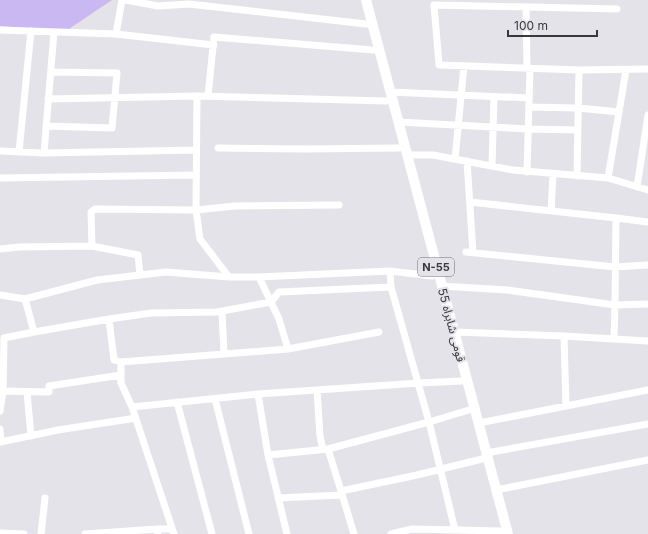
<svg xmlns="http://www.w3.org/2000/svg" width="648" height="534" font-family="Inter,'Noto Sans Arabic',sans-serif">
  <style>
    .green { fill: #cab8f2 }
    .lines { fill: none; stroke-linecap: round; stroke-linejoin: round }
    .minor { stroke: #fff; stroke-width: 7 }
    .highway { stroke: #fff; stroke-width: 10 }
    .labels { text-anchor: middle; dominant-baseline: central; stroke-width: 4; stroke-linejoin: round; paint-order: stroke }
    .shield { fill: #e5e3ea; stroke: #6d6c70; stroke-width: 1 }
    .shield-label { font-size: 11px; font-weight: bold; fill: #39393b }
    .street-label { font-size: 12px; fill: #39393b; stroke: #e5e3ea }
  </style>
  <rect width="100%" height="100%" fill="#e5e3ea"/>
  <path class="green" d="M0 0H112L66 31 0 26Z"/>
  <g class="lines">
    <path class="minor" d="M122 0 116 34 214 45
      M126 0 158 6 189 4 366 24
      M526 7 527 68
      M617 9 434 5 439 65 579 70 648 69
      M0 30 116 34
      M54 32 44 153 196 150
      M390 92 529 98
      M208 96 214 37 373 50
      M48 99 197 96
      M529 107 578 108 619 112
      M398 122 528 129 578 130
      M46 126 112 128 117 73 51 72
      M218 148 306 149 399 148
      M0 151 44 153
      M19 152 31 31
      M407 155H433L513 170 608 178 648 190
      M455 159 464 66
      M467 161 473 253
      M492 166 494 97
      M527 172 530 68
      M577 176 579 70
      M0 178 196 175
      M608 178 626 70
      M637 187 648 115
      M470 202 616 218
      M551 211 553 174
      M92 246 91 212 95 209 196 210 197 96 386 101
      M0 249 19 247 92 246 138 255 140 275
      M466 252 615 267 648 265
      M259 277H229L200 239 196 210 235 206 339 205
      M441 286 507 290 615 305 616 218 648 222
      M0 295 25 299
      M648 304 615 305 614 339 648 341
      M222 311 224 354
      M109 319 34 332 25 299 97 280 166 272 229 277
      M379 332 288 349 279 319 259 277 390 271
      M454 332 564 336 566 406
      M564 336 614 339
      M288 349 121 362 114 360 109 319 151 313 217 312 271 302 279 292 391 287
      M121 362V383L132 407
      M317 390 320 436 323 449
      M3 391 49 392V386L121 375
      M27 392 31 436
      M215 399 249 534
      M177 402 212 534
      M0 411 3 391 4 338 34 332
      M479 423 648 390
      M0 429 1 442
      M0 442 58 430 136 418
      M486 453 648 424
      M268 455 328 449
      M496 490 648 460
      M341 491 328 449 429 422 391 287 390 271 432 276
      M278 498 342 495
      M455 530 429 422 469 410
      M0 533 24 534
      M41 534 45 498
      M85 534 157 529
      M158 534 157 529H172
      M174 534 132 407 258 394
      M287 534 268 455 258 394 419 383 461 381
      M354 534 341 491 417 475 482 459
      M391 534 412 529 501 531"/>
    <path class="highway" d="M366 0 508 534"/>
  </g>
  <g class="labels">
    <rect class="shield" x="418" y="258" width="36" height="18" rx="3"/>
    <g class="shield-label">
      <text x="436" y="267">N-55</text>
    </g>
    <g class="street-label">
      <text transform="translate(452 325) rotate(75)">قومی شاہراہ 55</text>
    </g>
  </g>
  <path d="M508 30v6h89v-6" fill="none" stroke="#39393b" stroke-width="2"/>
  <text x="514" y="30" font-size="12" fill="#39393b" stroke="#e5e3ea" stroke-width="3" paint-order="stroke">100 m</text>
</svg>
